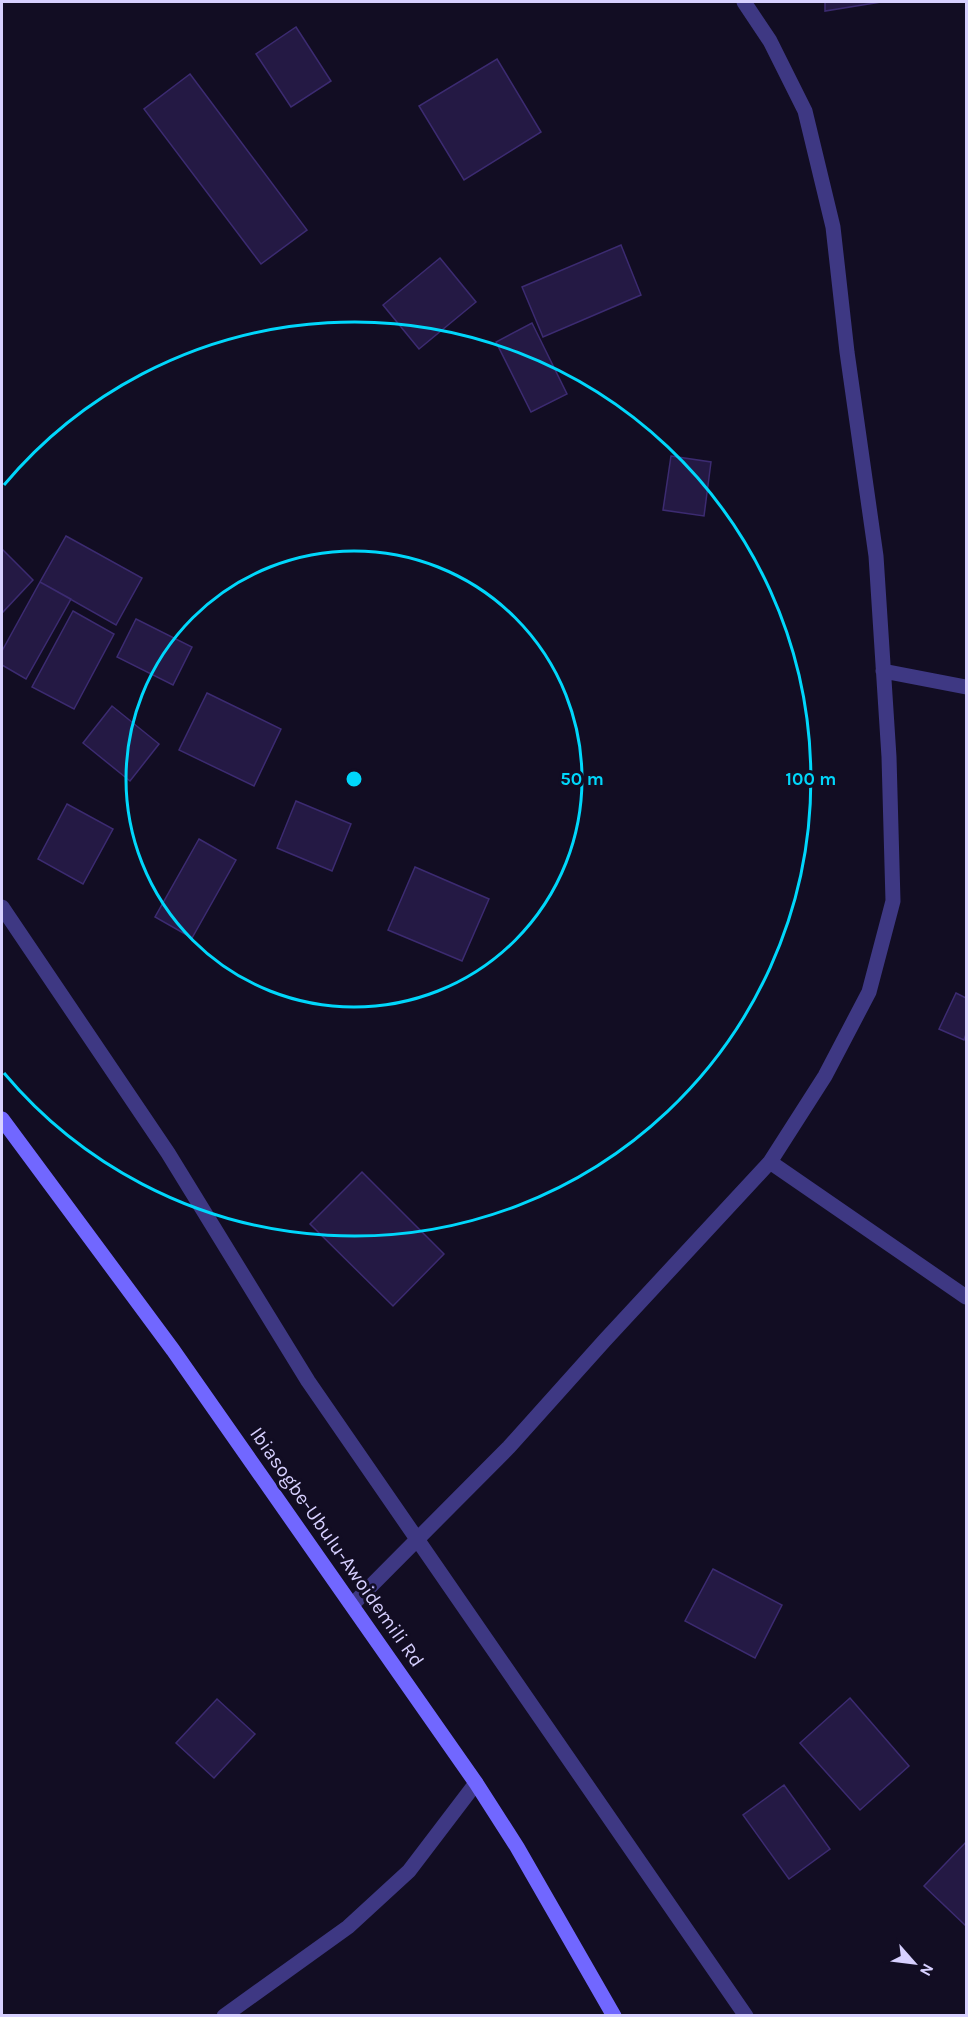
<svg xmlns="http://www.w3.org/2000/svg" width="968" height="2017" font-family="Karla,sans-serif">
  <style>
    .building { fill: #241944; stroke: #3c2b71; stroke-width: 1.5 }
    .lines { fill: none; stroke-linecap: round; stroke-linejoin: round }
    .street { stroke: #3e3883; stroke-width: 15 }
    .secondary { stroke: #7167ff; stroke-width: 15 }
    .ring { fill: none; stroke: #00d7fb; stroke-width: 3 }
    .labels { text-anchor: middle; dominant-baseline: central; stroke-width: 6; stroke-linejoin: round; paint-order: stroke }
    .street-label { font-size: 20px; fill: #d7d0ff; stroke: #120d23 }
    .centre { fill: #00d7fb; stroke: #120d23; stroke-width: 3 }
    .ring-label { font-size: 18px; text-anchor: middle; font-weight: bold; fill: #00d7fb; stroke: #120d23; stroke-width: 6; stroke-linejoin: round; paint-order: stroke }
  </style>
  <rect width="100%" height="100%" fill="#120d23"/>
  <path class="building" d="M825 2H881L825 11Z
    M296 27 331 81 291 107 256 54Z
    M497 59 541 132 464 180 419 106Z
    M190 74 307 230 261 264 144 109Z
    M621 245 641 295 543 337 522 287Z
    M440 258 476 302 419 349 383 305Z
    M532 323 567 394 531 412 496 342Z
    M671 456 711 462 704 516 663 510Z
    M66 536 142 578 116 625 40 582Z
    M2 549 33 580 2 613Z
    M40 582 71 599 26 679 2 665V651Z
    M73 611 114 634 74 709 32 687Z
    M136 619 192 647 173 685 117 657Z
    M207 693 281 729 254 786 179 750Z
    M112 706 159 744 130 781 83 743Z
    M296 801 351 824 332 871 277 848Z
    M67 804 113 829 83 884 38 859Z
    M199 839 236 860 192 938 155 917Z
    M415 867 489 899 462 961 388 930Z
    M956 993 966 998V1034L964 1040 939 1029Z
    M362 1172 444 1254 393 1306 310 1224Z
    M713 1569 782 1605 755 1658 685 1621Z
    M850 1698 909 1766 860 1810 800 1743Z
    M217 1699 255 1734 214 1778 176 1743Z
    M784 1785 830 1849 789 1879 743 1815Z
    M966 1842V1926L924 1886Z"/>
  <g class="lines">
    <path class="street" d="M883 671 966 687
      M2 907 168 1153 308 1381 746 2016
      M770 1162 966 1297
      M352 1605 509 1447 605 1340 770 1162 825 1076 869 992 893 901 889 757 876 556 847 352 833 227 805 111 770 41 744 2
      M224 2016 348 1927 409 1871 476 1783"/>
    <path class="secondary" d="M2 1119 173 1350 476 1783 517 1847 614 2016"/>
  </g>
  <g class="ring">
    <circle cx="354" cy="779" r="228"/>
    <path d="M4 485A457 457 0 1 1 4 1073"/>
  </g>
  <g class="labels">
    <g class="street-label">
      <text transform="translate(337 1547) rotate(55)">Ibiasogbe-Ubulu-Awoidemili Rd</text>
    </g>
  </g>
  <circle cx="354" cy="779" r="9" class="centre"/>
  <g class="ring-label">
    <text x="582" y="785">50 m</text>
    <text x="811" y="785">100 m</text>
  </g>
  <rect width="968" height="2017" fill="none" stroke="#d7d0ff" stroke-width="6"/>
  <g transform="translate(914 1963) rotate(118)" stroke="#120d23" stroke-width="4.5" paint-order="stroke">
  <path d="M0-4.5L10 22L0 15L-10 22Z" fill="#d7d0ff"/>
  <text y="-9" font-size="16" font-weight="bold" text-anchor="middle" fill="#d7d0ff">N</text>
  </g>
</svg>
